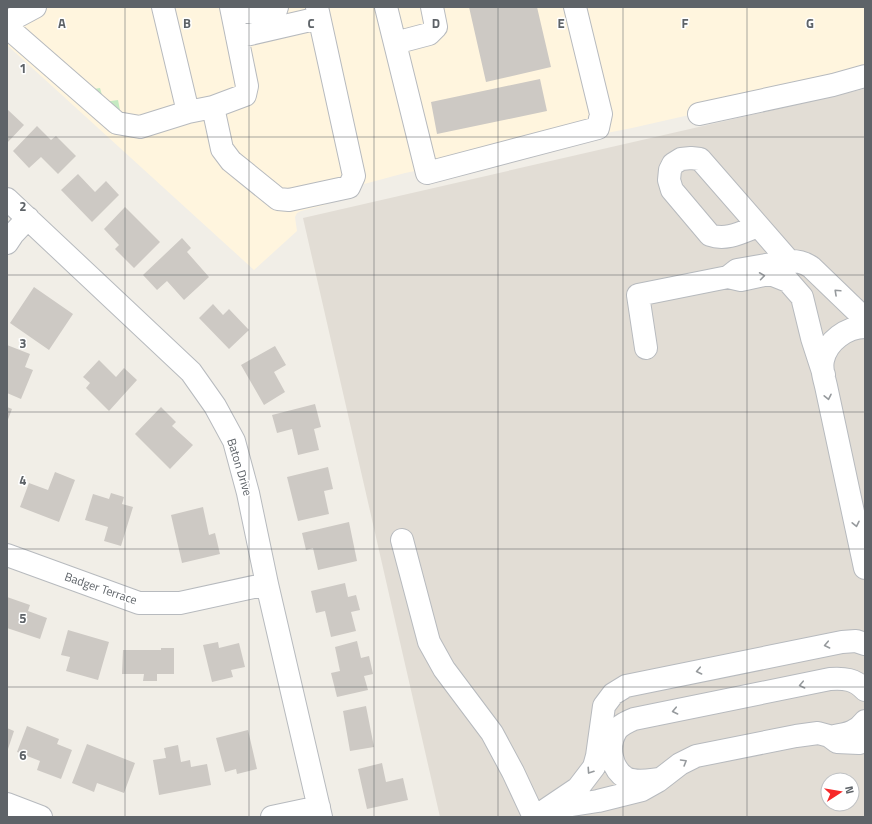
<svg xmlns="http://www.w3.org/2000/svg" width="872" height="824" font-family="'Titillium Web',sans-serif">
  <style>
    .commercial { fill: #fff5de }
    .education { fill: #e2ddd5; fill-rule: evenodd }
    .green { fill: #c5eac2 }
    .building { fill: #cdc9c4 }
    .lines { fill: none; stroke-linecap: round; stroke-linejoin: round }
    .minor-casing { stroke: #b7babe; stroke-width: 24 }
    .minor { stroke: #fff; stroke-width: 22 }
    .oneway { stroke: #969a9d }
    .grid { fill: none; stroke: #5e6368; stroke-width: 1; stroke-opacity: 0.55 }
    .labels { text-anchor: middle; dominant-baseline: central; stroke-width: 3; stroke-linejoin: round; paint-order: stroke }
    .street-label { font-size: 12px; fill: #5e6368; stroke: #fff }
    .grid-label { font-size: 13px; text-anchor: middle; font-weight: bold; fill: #5e6368; stroke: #fff; stroke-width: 3; stroke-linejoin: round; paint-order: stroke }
  </style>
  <rect width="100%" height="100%" fill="#f1eee7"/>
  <path class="commercial" d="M7 7H865V75L632 128 405 173 342 190 325 205 301 211 297 213 295 217 297 231 254 270 7 45Z"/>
  <path class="education" d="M864 89 865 817H440L303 218ZM828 780H852V804H828Z"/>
  <path class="green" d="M100 88 104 102 118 100 121 115 88 90Z"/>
  <path class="building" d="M469 7H537L551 67 486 82Z
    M540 79 547 111 437 134 431 102Z
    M7 109 24 125 7 143Z
    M37 126 51 140 56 136 76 156 58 174 41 157 29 168 13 151Z
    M78 174 95 192 106 181 119 195 92 222 61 190Z
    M125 207 160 242 134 268 115 249 119 245 104 229Z
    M182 238 191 248 187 252 209 277 184 300 167 281 157 290 143 275Z
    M34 287 73 314 49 350 10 323Z
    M213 304 223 315 229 309 249 330 229 349 199 318Z
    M7 345 30 354 25 367 33 370 21 399 7 393Z
    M275 346 286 365 274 372 285 392 264 405 241 365Z
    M99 360 116 377 124 368 137 380 109 411 86 388 90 383 83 377Z
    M315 404 321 427 314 429 319 450 298 455 292 429 277 433 272 415Z
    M7 407 12 409 7 422Z
    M161 407 176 422 172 426 193 445 170 469 135 434Z
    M328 467 333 489 324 491 329 514 298 521 287 477Z
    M55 472 75 480 59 522 20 507 29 483 48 490Z
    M111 493 124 497 122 504 133 507 121 546 104 541 108 527 85 520 93 494 109 499Z
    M203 507 209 535 215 533 220 554 182 563 171 515Z
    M349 522 357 561 318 570 313 548 306 550 302 533Z
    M345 583 348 597 356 595 360 610 351 612 356 631 331 637 325 611 316 613 311 591Z
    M7 597 30 605 28 611 47 618 40 639 7 628Z
    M68 630 109 642 98 680 66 671 70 657 61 655Z
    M357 641 361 658 369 656 373 674 364 676 368 690 337 697 331 673 340 671 335 647Z
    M218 642 219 648 239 643 245 667 231 670 233 677 212 682 203 645Z
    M161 648H174V674H157V681H143L144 674H122L123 650H161Z
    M366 706 374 747 350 751 343 711Z
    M27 726 59 739 57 744 72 750 61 779 37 770 40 761 17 752Z
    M7 728 14 731 7 752Z
    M248 730 257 769 237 774 236 769 225 772 216 738Z
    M87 744 135 763 124 793 97 783 94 792 72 783Z
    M178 745 181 762 190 760 191 767 207 764 211 785 159 795 153 760 166 758 164 748Z
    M382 763 386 782 403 778 408 800 367 809 358 769Z"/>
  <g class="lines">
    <g class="minor-casing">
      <path id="minor" d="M163 7 188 112 213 107 222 149 231 161 278 199 289 200 349 187 354 176 317 7
        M386 7 427 173 598 128 601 114 575 7
        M247 11C257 16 265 14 276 10L277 7
        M7 22 35 7
        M7 27 117 123 140 127 188 112
        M237 37 319 18
        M395 43 429 34 436 27 432 7
        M213 107 245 95 247 86 231 7
        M699 114 833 85 865 76
        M7 199 191 372 215 406 234 441 248 493 267 584 321 817
        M758 226C742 232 727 241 710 235L672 190 669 180 670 170 673 164 681 159 691 158 700 159 789 261
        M7 243 13 234 28 218
        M865 327C847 327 827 341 823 360 821 368 824 378 826 386L865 568
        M646 348 638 295 728 277
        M824 375 812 338 802 297 788 281 773 275H764L741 280 728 277 737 270 789 261C798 261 803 262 811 267L865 319
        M402 540 429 642 444 669 492 733 513 772 534 817
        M7 555 139 603H180L267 584
        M834 736C847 734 857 732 865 721
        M660 779C649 780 636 783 626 778 611 769 607 746 616 731 620 725 627 722 634 719L830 679C844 678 855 679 865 690
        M7 804 41 817
        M553 808 598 801 642 790 658 781 680 764 696 756 796 736 818 733 829 736 837 742 859 743 865 741
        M272 817 319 807
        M535 817 578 788 594 767 597 756 604 706 613 694 626 686 842 642 856 641 865 644"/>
    </g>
    <use href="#minor" class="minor"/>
  </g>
  <defs><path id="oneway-chevron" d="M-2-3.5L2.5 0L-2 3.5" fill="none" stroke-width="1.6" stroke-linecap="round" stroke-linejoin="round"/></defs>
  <g class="oneway">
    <use href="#oneway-chevron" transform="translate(762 276) rotate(-8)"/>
    <use href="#oneway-chevron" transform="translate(837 292) rotate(-137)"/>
    <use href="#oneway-chevron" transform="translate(828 397) rotate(78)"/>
    <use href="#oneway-chevron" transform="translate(856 524) rotate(78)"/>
    <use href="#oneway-chevron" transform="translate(827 645) rotate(168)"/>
    <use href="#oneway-chevron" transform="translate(699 671) rotate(168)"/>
    <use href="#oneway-chevron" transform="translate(802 685) rotate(168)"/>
    <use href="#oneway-chevron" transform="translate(675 711) rotate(168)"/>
    <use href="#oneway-chevron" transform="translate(684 762) rotate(-31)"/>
    <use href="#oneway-chevron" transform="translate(590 771) rotate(124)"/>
  </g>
  <path class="grid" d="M125 7V817M249 7V817M374 7V817M498 7V817M623 7V817M747 7V817M7 137H865M7 275H865M7 412H865M7 549H865M7 687H865"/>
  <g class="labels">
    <g class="street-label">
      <text transform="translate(240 467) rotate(73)">Baton Drive</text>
      <text transform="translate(101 588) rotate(19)">Badger Terrace</text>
    </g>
  </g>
  <g class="grid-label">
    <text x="62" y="28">A</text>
    <text x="187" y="28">B</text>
    <text x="311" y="28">C</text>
    <text x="436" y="28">D</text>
    <text x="561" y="28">E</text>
    <text x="685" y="28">F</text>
    <text x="810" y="28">G</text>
    <text x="23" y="73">1</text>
    <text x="23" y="211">2</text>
    <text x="23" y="348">3</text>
    <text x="23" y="485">4</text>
    <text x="23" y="623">5</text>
    <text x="23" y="760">6</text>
  </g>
  <rect width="872" height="824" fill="none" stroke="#5e6368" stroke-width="16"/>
  <g transform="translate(840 792) rotate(78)"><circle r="19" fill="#ffffff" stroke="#bfc1c3"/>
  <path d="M0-3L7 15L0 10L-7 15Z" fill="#f72829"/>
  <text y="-6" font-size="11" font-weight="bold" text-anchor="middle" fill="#5e6368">N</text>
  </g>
</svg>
